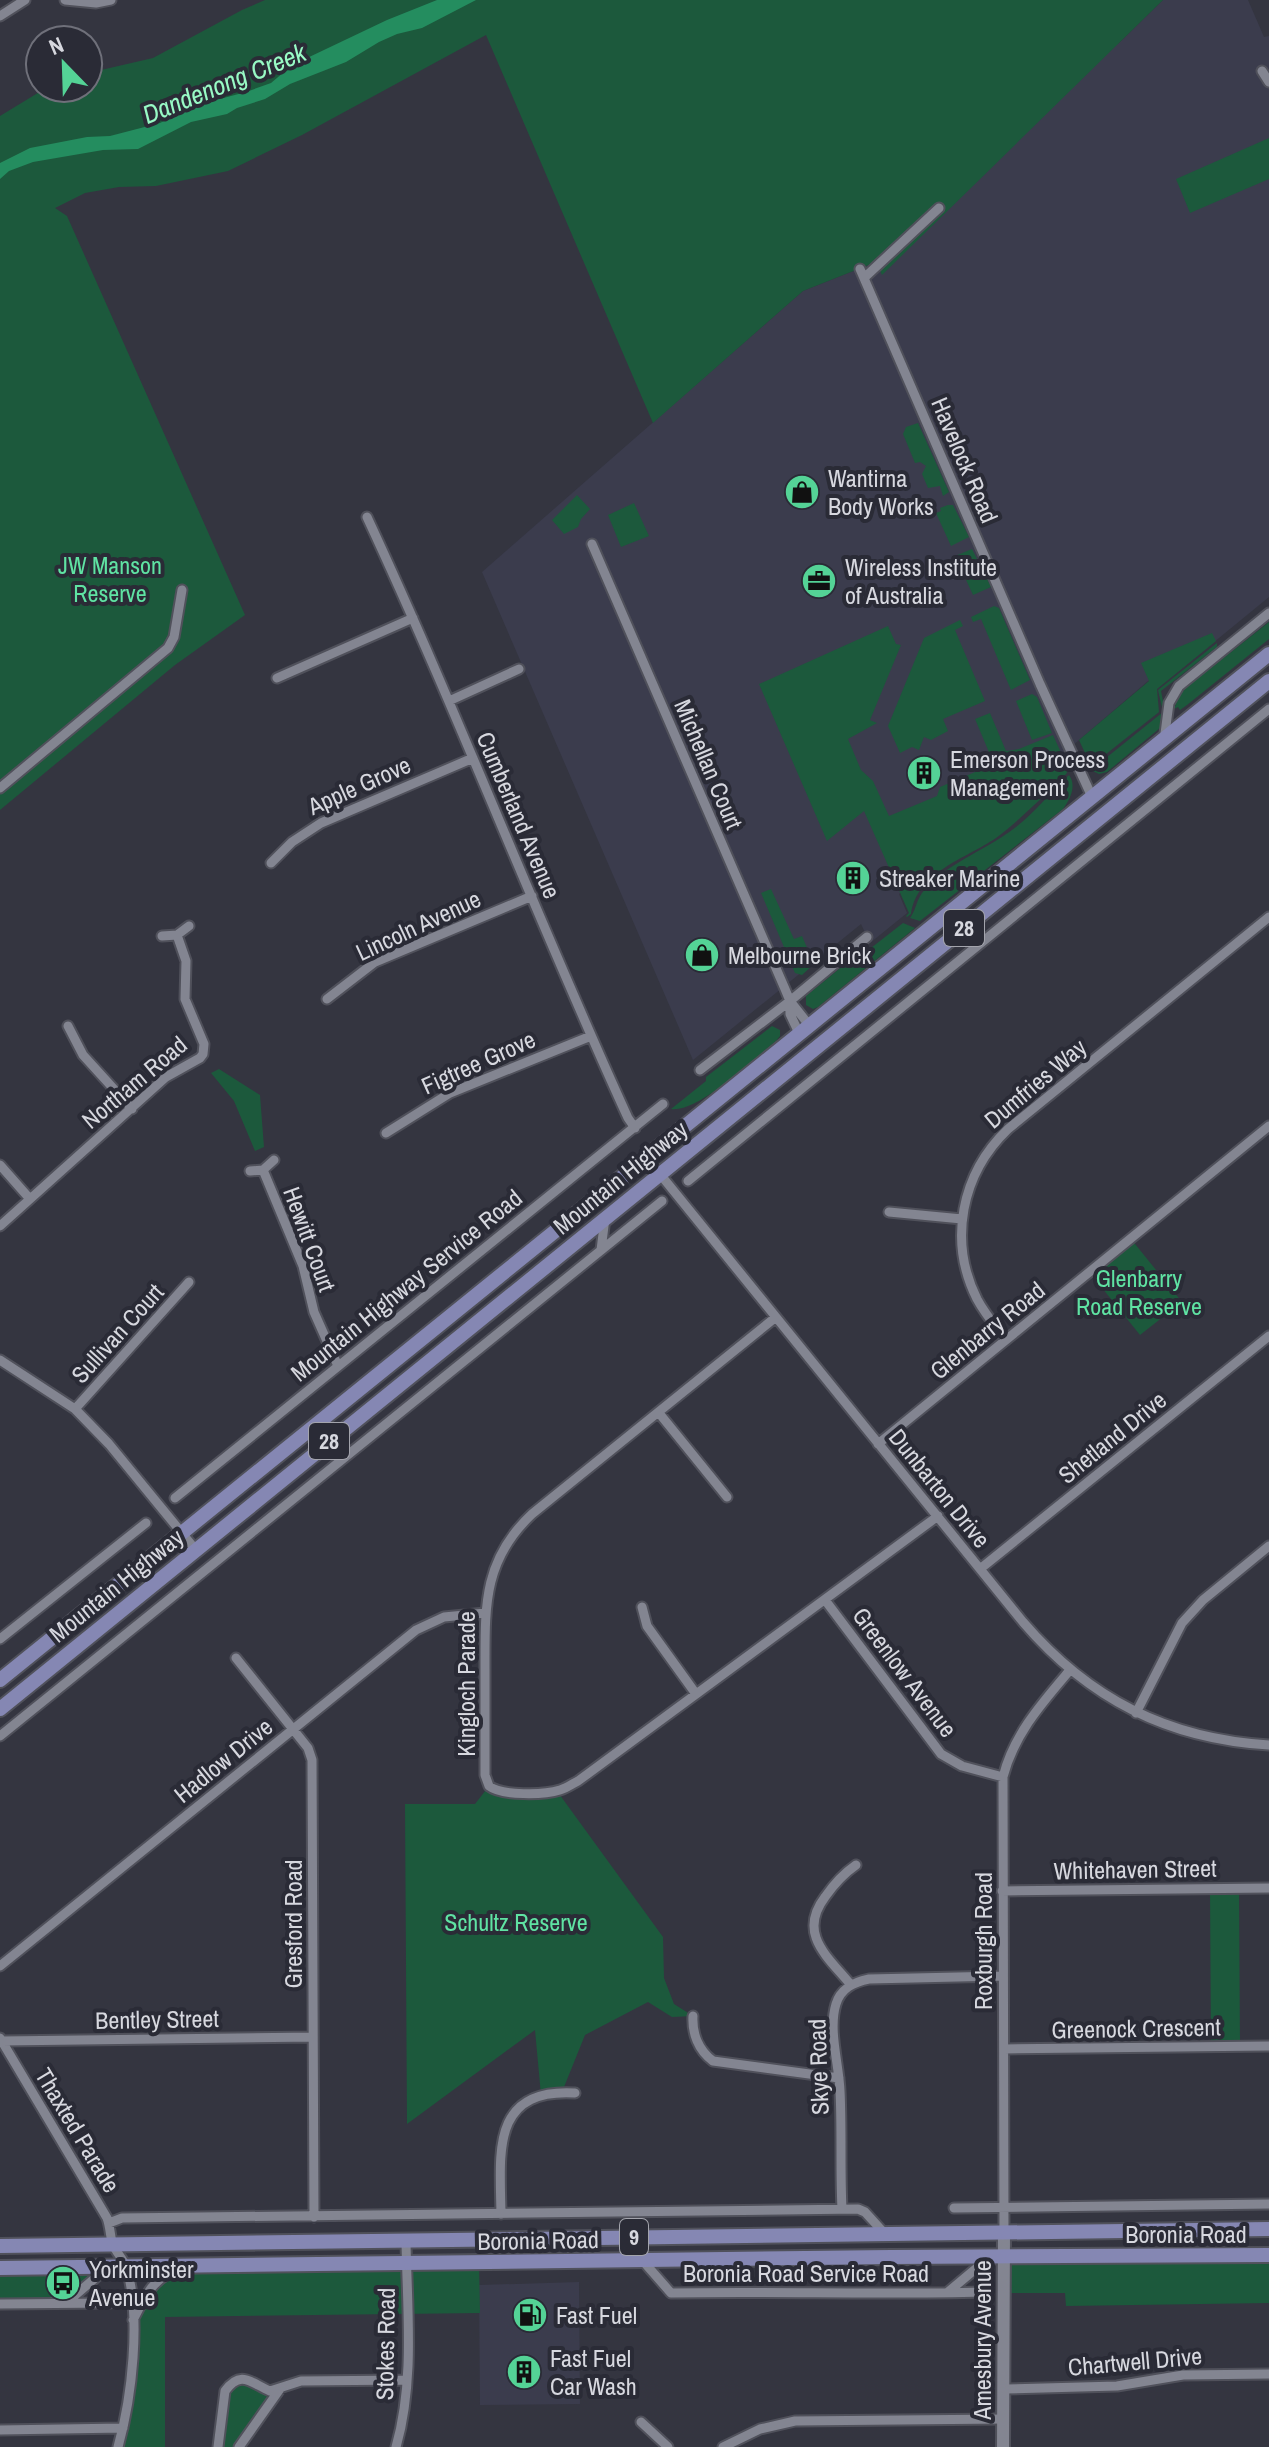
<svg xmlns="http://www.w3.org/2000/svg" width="1269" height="2447" font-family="'Archivo Narrow',sans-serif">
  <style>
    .built { fill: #3b3c4d }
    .green { fill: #1c593c }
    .water { fill: #248d5f }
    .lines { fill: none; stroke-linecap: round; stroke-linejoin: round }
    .street-casing { stroke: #50515b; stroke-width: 13 }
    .secondary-casing { stroke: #50515b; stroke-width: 16 }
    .primary-casing { stroke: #50515b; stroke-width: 18 }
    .street { stroke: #838591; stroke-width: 9 }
    .secondary { stroke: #838591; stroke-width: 12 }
    .primary { stroke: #8587b3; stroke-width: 14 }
    .labels { text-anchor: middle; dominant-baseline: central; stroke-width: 8; stroke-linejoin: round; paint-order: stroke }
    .shield { fill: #2a2b36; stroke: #a3a4ac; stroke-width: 2 }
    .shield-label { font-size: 22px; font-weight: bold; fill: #d7d8df }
    .street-label { font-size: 24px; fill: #d7d8df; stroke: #2a2b36 }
    .poi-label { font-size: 24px; fill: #d7d8df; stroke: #2a2b36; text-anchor: start }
    .park-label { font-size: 24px; fill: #5fe3a3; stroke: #2a2b36 }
    .water-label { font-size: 26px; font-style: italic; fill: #98fac5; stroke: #2a2b36 }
  </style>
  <rect width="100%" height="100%" fill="#343540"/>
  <path class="built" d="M1163 0H1248L1264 37 1269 36V597L1175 674 1168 673 1148 681 899 894 907 913 870 943 861 924 693 1060 482 572 803 291 871 264 1042 96 1119 43Z
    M579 2282 580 2404 480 2405 479 2285Z"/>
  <path class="green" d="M265 0H1163L882 275 875 260 871 264 803 291 653 423 486 35 302 135 228 171 156 186 119 187 85 193 55 208 67 216 245 615 175 665 0 810V116L46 88H88V73L153 58 242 10Z
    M1269 138V179L1190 213 1176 179Z
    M918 423 949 492 943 496 940 486 928 488 922 474 926 466 920 462 915 463 903 434 906 427Z
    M577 495 590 509 581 519 578 527 564 534 552 520Z
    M634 503 649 536 621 547 608 515Z
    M948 505H953L969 537 951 546 936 513 941 511 940 508Z
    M972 549 991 587 973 595 955 556Z
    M994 606 999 608 1030 680 1011 690 981 619 973 622 971 617Z
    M960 620 963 626 955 630 985 701 943 719 948 731 931 740 924 737 919 750 912 747 900 753 888 726 924 638Z
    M1269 622V639L1187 705 1180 710 1178 707 1174 709 1179 695 1187 687Z
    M888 626 896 644 901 645 870 720 877 723 848 739 861 770 873 781 889 816 937 796 940 787 994 764 975 719 990 713 1006 751 1019 749 1053 735 1069 770C1062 780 1051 788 1043 797 1026 812 1014 825 996 838 965 859 917 872 911 914L907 917 906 916 909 913 864 811 827 841 759 684Z
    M1212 633 1216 641 1157 689 1159 712 1091 766 1079 740 1149 681 1141 663Z
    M1217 643V647L1161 691 1164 706 1160 728 1107 772 1099 774 1091 770 1163 712 1158 690Z
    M1032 694 1037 697 1052 733 1032 740 1016 701Z
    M1069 775C1077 786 1070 799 1063 809L920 921 910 918C918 907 915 899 928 886 952 861 988 849 1016 827 1035 812 1051 792 1069 775Z
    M771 889 794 939 802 936 814 964 802 975 795 973 761 893Z
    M903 923 915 928 818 1007 813 1009 806 1005V996L866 947 871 948Z
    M772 1026 780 1030V1036L776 1041C754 1059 698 1113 671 1109L706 1081V1077Z
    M219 1069 260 1095 264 1147 255 1151 234 1101 211 1073Z
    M1131 1239 1182 1302 1140 1335 1090 1273Z
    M489 1786 492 1789 557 1791 663 1937 664 1978 674 2004 693 2016 672 2017 648 2002 585 2035 562 2092 541 2095 535 2030 407 2124 405 1804H475Z
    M1239 1888 1240 2047H1211L1210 1889Z
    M1269 2255V2303L1066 2306 1065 2293H1004L1003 2257Z
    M479 2262 480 2313 165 2317V2447H118L123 2428 133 2322 145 2297 170 2272Z
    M108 2267 66 2303 0 2304V2268Z
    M240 2379 273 2391 239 2447H218L224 2395Z"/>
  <path class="water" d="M437 0H476L422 28 397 34 379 42 346 62 290 84 265 99 237 108 227 114 191 122 138 149 103 150 33 162 9 171 0 179V163L30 148 87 137 110 136 160 123 197 105 246 92 271 83 284 72 298 66 305 59 387 20Z"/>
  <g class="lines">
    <g class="street-casing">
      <path id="street" d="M65 0 96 3 111 0
        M0 16 25 0
        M1262 71 1269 82
        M860 269 1040 684 1093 799
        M864 278 939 208
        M367 517C459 715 537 919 628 1118L635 1128
        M592 544 785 989 790 1001 809 1025
        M277 678 413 618
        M449 701 519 669
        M1164 741 1169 703 1179 686 1269 613
        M0 788 168 648 174 637 182 590
        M271 863 292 842 321 823 473 758
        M162 936 177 935 189 926
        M327 999 375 962 532 896
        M790 1001V1014L799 1033
        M68 1026 83 1055 132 1109
        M700 1070 790 1001 867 937
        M386 1133 450 1093 591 1036
        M647 1158 1023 1622C1089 1699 1168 1739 1269 1745
        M0 1165 30 1199
        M263 1170 303 1266 314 1312 338 1366
        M250 1171 263 1170 274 1160
        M688 1181 1269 709
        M889 1212 962 1219
        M0 1226 166 1077 200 1058 203 1054 204 1044 185 999 186 961 177 935
        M601 1250 605 1218
        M776 1317 532 1514C483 1560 485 1606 485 1669 485 1704 485 1739 485 1775L489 1786C502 1796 544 1795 560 1790 567 1788 572 1784 578 1781L938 1516
        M1006 1340C996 1327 985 1314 977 1299 948 1241 961 1174 1008 1129L1269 917
        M0 1360 75 1409 109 1444 195 1549
        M75 1409 189 1282
        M659 1413 727 1497
        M878 1444 1269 1126
        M175 1498 663 1104
        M980 1569 1269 1336
        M825 1600 941 1754 962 1766 1003 1777
        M642 1607 647 1626 696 1694
        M0 1639 146 1523
        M236 1658 308 1748 312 1760 314 2217
        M1136 1713 1182 1623 1203 1600 1269 1546
        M0 1736 662 1201
        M1002 1891 1269 1888
        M0 1966 416 1630 444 1617 485 1613
        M851 1985C828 1957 797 1934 825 1897 834 1884 843 1874 856 1865
        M693 2016C692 2033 698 2050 713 2061L839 2078
        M0 2038 107 2218C110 2226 110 2234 112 2242 115 2252 124 2259 127 2269 141 2319 132 2397 118 2447
        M2 2041 313 2037
        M1004 2049 1269 2046
        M954 2208 1269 2204
        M842 2209C840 2170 842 2130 840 2091 839 2064 828 2030 836 2004 841 1988 854 1982 869 1979L1002 1976
        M501 2214C500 2152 491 2088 575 2093
        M109 2223 122 2218 858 2209 865 2212 885 2234
        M1004 2233 1003 1777C1014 1734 1042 1703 1070 1670
        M643 2261 671 2293C775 2291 879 2295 983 2292
        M948 2292 991 2256
        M66 2303 108 2267
        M0 2304 110 2303
        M133 2320C144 2299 152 2278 177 2270
        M1005 2389 1117 2386 1183 2375 1269 2374
        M641 2422 668 2447
        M0 2430 123 2428
        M218 2447 225 2391C241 2369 251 2383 270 2391L301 2381 407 2380
        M239 2447 280 2389
        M396 2447C415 2381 407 2309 406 2241
        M723 2447 760 2429 795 2421 1004 2419"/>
    </g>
    <g class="secondary-casing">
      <path id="secondary" d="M1003 2447 1004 2233"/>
    </g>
    <g class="primary-casing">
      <path id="primary" d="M0 1680 1269 654
        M0 1709 1269 681
        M0 2246 1269 2229
        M0 2268 891 2257 1269 2255"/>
    </g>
    <use href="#street" class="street"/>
    <use href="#secondary" class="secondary"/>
    <use href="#primary" class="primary"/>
  </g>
  <defs>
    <g id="shop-disc" transform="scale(1.8)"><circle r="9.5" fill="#54d396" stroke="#2a2b36"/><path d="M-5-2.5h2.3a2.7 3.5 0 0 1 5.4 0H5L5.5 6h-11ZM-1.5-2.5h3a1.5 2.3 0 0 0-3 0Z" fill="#111"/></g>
    <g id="office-disc" transform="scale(1.8)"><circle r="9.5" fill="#54d396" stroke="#2a2b36"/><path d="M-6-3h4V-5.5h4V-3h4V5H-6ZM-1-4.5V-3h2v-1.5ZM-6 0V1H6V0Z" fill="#111"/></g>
    <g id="building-disc" transform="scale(1.8)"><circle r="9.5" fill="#54d396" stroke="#2a2b36"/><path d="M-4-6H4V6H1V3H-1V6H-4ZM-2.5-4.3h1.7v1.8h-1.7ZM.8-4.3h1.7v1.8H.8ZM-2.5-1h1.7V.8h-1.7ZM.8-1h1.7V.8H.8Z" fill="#111"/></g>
    <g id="bus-disc" transform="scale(1.8)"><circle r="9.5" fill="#54d396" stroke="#2a2b36"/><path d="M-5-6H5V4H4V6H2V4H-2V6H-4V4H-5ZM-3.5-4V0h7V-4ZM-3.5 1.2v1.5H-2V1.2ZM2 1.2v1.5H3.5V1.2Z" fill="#111"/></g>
    <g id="fuel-disc" transform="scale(1.8)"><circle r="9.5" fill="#54d396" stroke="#2a2b36"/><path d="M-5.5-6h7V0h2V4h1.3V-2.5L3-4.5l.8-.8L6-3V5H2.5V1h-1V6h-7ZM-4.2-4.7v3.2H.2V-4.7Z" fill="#111"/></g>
  </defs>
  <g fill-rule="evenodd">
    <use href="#shop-disc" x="802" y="492"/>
    <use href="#office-disc" x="819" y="581"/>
    <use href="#building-disc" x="924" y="773"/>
    <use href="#building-disc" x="853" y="878"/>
    <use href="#shop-disc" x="702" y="955"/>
    <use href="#bus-disc" x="63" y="2283"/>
    <use href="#fuel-disc" x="530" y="2315"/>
    <use href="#building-disc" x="524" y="2372"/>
  </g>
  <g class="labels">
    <g class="shield">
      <rect x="944" y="910" width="40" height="36" rx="6"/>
      <rect x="309" y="1423" width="40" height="36" rx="6"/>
      <rect x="620" y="2219" width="28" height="36" rx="6"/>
    </g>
    <g class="shield-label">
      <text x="964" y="928">28</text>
      <text x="329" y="1441">28</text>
      <text x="634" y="2237">9</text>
    </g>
    <g class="street-label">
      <text transform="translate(965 460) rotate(67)">Havelock Road</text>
      <text transform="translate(709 764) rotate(67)">Michellan Court</text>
      <text transform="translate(359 785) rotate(-24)">Apple Grove</text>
      <text transform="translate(519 815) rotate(67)">Cumberland Avenue</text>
      <text transform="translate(418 925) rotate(-25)">Lincoln Avenue</text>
      <text transform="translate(478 1062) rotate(-24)">Figtree Grove</text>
      <text transform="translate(134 1082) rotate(-40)">Northam Road</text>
      <text transform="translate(1035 1083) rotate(-40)">Dumfries Way</text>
      <text transform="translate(620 1177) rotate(-39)">Mountain Highway</text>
      <text transform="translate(310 1239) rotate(70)">Hewitt Court</text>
      <text transform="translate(406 1285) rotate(-39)">Mountain Highway Service Road</text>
      <text transform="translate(987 1330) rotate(-39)">Glenbarry Road</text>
      <text transform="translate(117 1333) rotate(-48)">Sullivan Court</text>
      <text transform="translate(1112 1437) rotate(-39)">Shetland Drive</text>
      <text transform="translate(940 1488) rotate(51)">Dunbarton Drive</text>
      <text transform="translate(116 1585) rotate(-39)">Mountain Highway</text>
      <text transform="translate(905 1672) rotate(53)">Greenlow Avenue</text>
      <text transform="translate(466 1684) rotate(-90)">Kingloch Parade</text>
      <text transform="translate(223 1760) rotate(-39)">Hadlow Drive</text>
      <text transform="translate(1135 1869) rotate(-1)">Whitehaven Street</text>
      <text transform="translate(293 1924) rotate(-90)">Gresford Road</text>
      <text transform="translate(983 1941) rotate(-90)">Roxburgh Road</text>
      <text transform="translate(157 2019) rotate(-1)">Bentley Street</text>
      <text transform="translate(1136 2028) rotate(-1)">Greenock Crescent</text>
      <text transform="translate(818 2067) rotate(-92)">Skye Road</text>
      <text transform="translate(78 2130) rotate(59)">Thaxted Parade</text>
      <text x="1186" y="2234">Boronia Road</text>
      <text transform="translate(538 2240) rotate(-1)">Boronia Road</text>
      <text x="806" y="2273">Boronia Road Service Road</text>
      <text transform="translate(982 2340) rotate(-90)">Amesbury Avenue</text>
      <text transform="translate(385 2344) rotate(-89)">Stokes Road</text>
      <text transform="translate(1135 2361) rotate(-5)">Chartwell Drive</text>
    </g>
    <g class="poi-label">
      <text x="828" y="478">Wantirna<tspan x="828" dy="28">Body Works</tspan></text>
      <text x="845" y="567">Wireless Institute<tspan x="845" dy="28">of Australia</tspan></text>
      <text x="950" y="759">Emerson Process<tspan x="950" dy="28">Management</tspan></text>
      <text x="879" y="878">Streaker Marine</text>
      <text x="728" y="955">Melbourne Brick</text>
      <text x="89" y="2269">Yorkminster<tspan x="89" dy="28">Avenue</tspan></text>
      <text x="556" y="2315">Fast Fuel</text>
      <text x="550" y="2358">Fast Fuel<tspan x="550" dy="28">Car Wash</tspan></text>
    </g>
    <g class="park-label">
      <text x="110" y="565">JW Manson<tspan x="110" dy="28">Reserve</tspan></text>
      <text x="1139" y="1278">Glenbarry<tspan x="1139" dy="28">Road Reserve</tspan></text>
      <text x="516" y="1922">Schultz Reserve</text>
    </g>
    <g class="water-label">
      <text transform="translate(224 83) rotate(-22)">Dandenong Creek</text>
    </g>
  </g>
  <g transform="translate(64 64) rotate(337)"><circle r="38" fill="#2a2b36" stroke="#6f707a" stroke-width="2"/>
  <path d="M0-6L14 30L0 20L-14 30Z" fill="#54d396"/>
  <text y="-12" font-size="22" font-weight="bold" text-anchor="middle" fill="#d7d8df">N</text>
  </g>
</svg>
